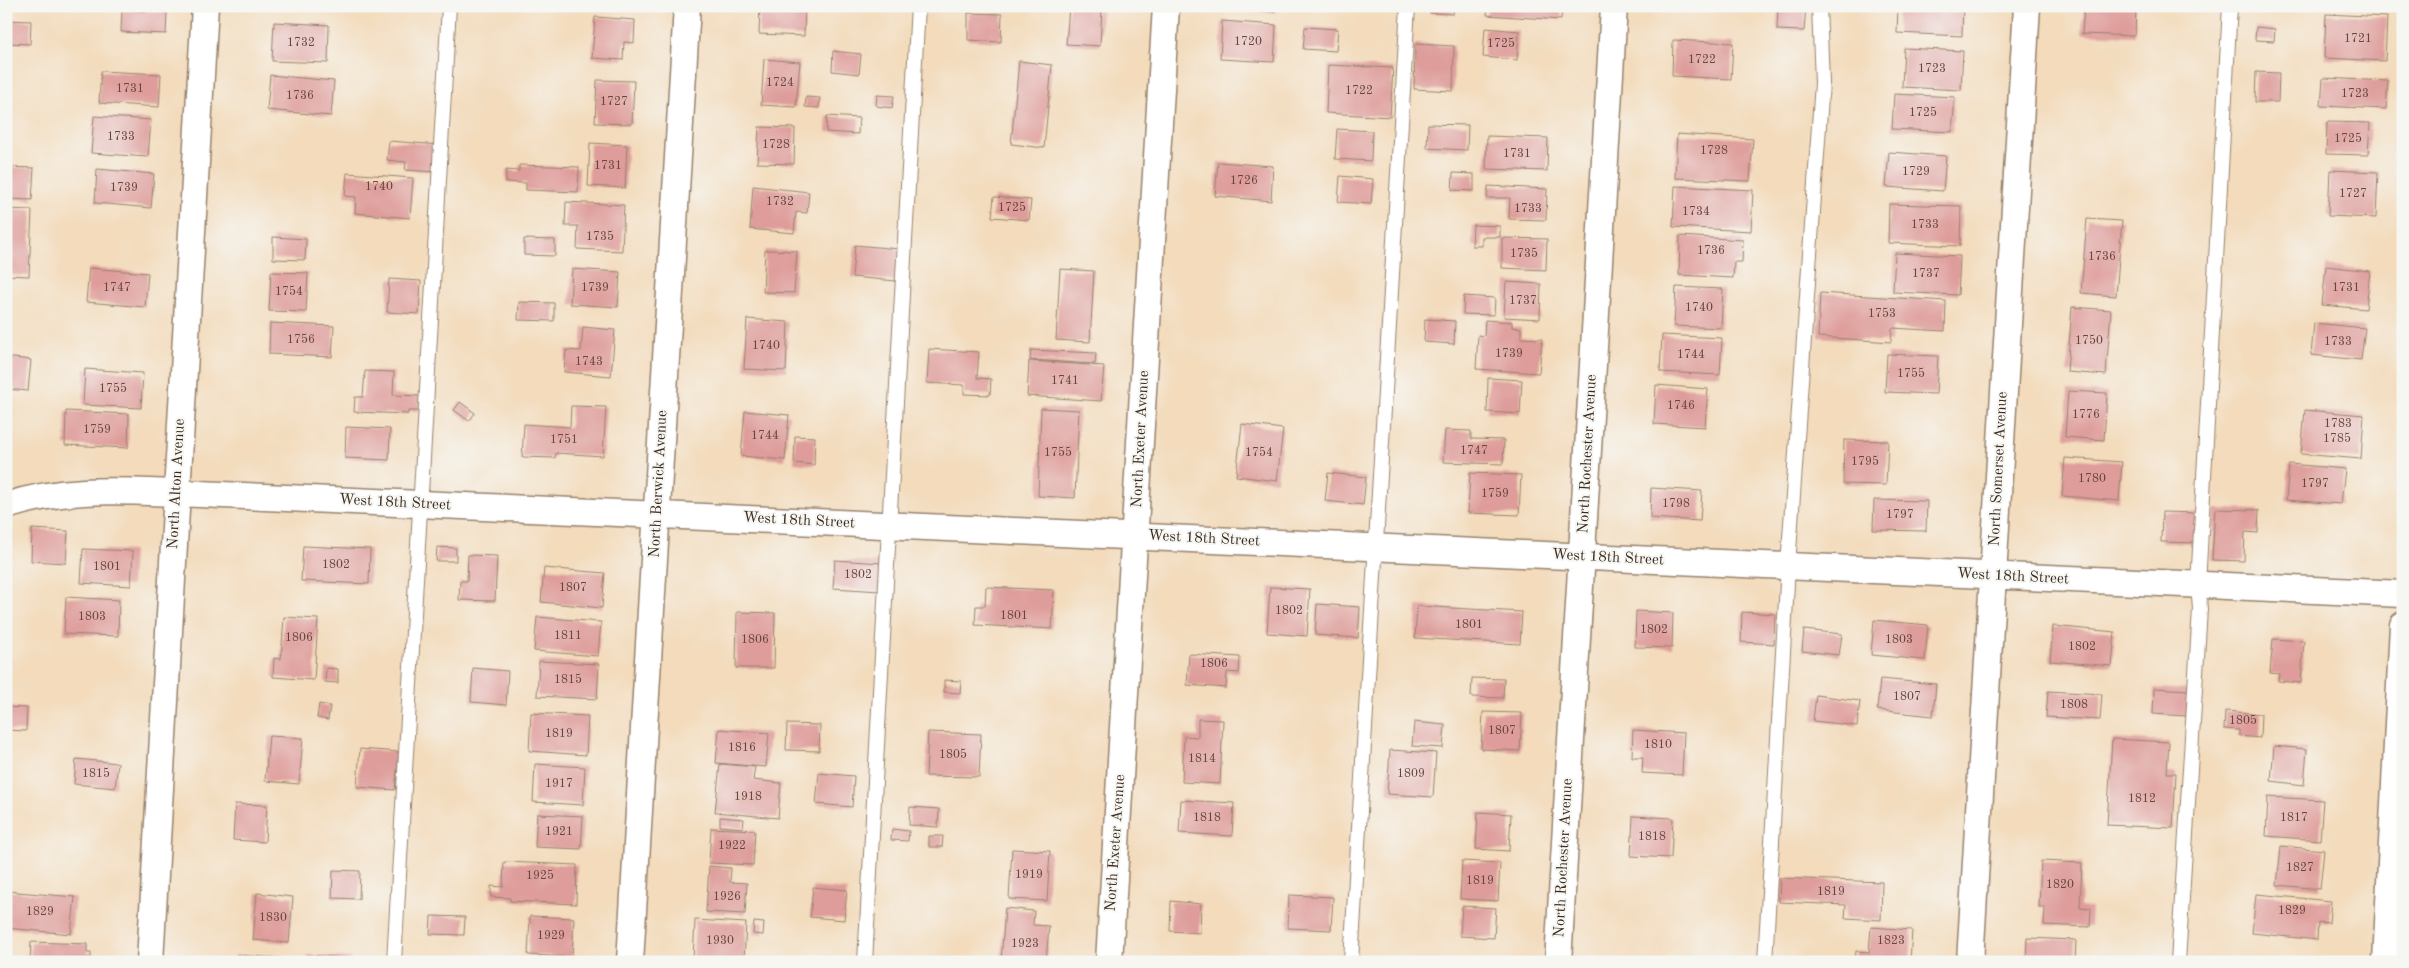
<svg xmlns="http://www.w3.org/2000/svg" width="2409" height="968" font-family="'Old Standard TT',serif">
  <style>
    .building { fill: #de9c9a }
    .lines { fill: none; stroke-linecap: round; stroke-linejoin: round }
    .service-casing { stroke: #97826d; stroke-width: 16 }
    .minor-casing { stroke: #97826d; stroke-width: 29 }
    .service { stroke: #fff; stroke-width: 14 }
    .minor { stroke: #fff; stroke-width: 26 }
    .labels { text-anchor: middle; dominant-baseline: central; stroke-width: 4; stroke-linejoin: round; paint-order: stroke }
    .number-label { font-size: 12px; fill: #64463d }
    .street-label { font-size: 15px; fill: #3b2a1e; stroke: #f6f6f2 }
  </style>
  <rect width="100%" height="100%" fill="#f6f6f2"/>
  <filter id="ink" filterUnits="userSpaceOnUse"><feTurbulence type="fractalNoise" baseFrequency=".02" numOctaves="2"/><feDisplacementMap in="SourceGraphic" scale="10" xChannelSelector="R" yChannelSelector="G"/><feConvolveMatrix kernelMatrix="1 2 1 2 8 2 1 2 1" color-interpolation-filters="sRGB"/></filter>
  <filter id="wash" filterUnits="userSpaceOnUse"><feTurbulence type="fractalNoise" baseFrequency=".0096" numOctaves="4" result="noise"/><feDisplacementMap in="SourceGraphic" scale="20" xChannelSelector="R" yChannelSelector="G"/><feGaussianBlur stdDeviation="1.12" result="paint"/><feColorMatrix in="noise" values="0 0 0 0 0 0 0 0 0 0 0 0 0 0 0 0 0 1.4 0 .05"/><feComposite in="paint" operator="in"/></filter>
  <g filter="url(#wash)">
    <rect width="100%" height="100%" fill="#f3dbbc"/>
    <g id="blocks">
      <path class="building" d="M760 6H805L804 36 759 34Z
        M1069 6 1102 8 1100 46 1066 44Z
        M1218 6H1275V12L1218 9Z
        M1430 6H1454L1453 14 1430 13Z
        M1488 6H1562L1561 20 1487 15Z
        M1778 6H1806L1804 31 1777 30Z
        M1898 6H1963L1962 36 1897 33Z
        M2084 6H2136L2135 36 2082 34Z
        M122 10 167 12 166 34 121 32Z
        M968 13 1002 14 1001 42 968 40Z
        M2326 14 2387 17 2385 61 2324 58Z
        M595 17 635 20 634 43 624 42 623 60 592 58Z
        M6 20 31 21 30 44 6 43Z
        M1222 21 1276 25 1274 62 1220 59Z
        M274 22 329 25 328 63 272 61Z
        M1305 27 1338 29 1336 51 1303 49Z
        M2256 27 2275 29 2274 41 2255 40Z
        M1485 28 1519 31 1517 60 1483 57Z
        M1673 40 1733 43 1731 79 1672 76Z
        M1415 44 1454 46 1453 91 1414 89Z
        M1904 48 1963 51 1961 90 1902 87Z
        M833 51 861 54 859 74 832 71Z
        M764 59 800 62 796 107 761 105Z
        M1019 61 1052 65 1044 148 1011 144Z
        M1328 65 1393 68 1390 117 1326 113Z
        M101 71 161 74 159 107 99 103Z
        M2256 72 2279 73 2278 102H2255Z
        M270 75 334 81 331 116 267 110Z
        M2323 78 2388 81 2386 109 2321 106Z
        M597 80 634 81 632 124 595 123Z
        M1894 94 1955 97 1952 132 1892 129Z
        M877 95 894 96 892 108 876 106Z
        M806 97 820 98 819 108 805 107Z
        M94 116 151 120 148 157 91 153Z
        M827 116 859 118 858 134 826 132Z
        M2327 122 2370 123 2368 155 2326 154Z
        M1428 124 1468 125 1467 150 1427 148Z
        M759 127 795 128 794 164 757 163Z
        M1337 129 1372 131 1371 161 1335 159Z
        M1677 134 1753 139 1750 181 1675 178Z
        M1487 136 1548 138 1547 171 1486 169Z
        M389 141 440 145 437 172 405 170 406 162 387 160Z
        M590 143 627 145 625 188 588 186Z
        M1889 152 1946 156 1943 191 1886 187Z
        M1218 162 1273 166 1271 201 1215 196Z
        M519 165 579 167 578 192 526 190V183L506 182V170L519 171Z
        M6 167 34 168 32 200 6 199Z
        M97 169 154 174 151 208 95 203Z
        M2330 170 2378 172 2376 218 2328 216Z
        M347 173 413 178 410 218 355 213 356 197 345 196Z
        M1453 173 1474 174V191L1452 190Z
        M1340 176 1373 179 1371 204 1338 202Z
        M753 186 809 192 807 213 796 212 794 233 750 229Z
        M1488 186 1547 189 1546 220 1509 219 1510 198H1487Z
        M1675 186 1753 190 1751 231 1673 227Z
        M994 197 1031 200 1029 220 992 217Z
        M566 202 624 205 622 251 577 249 578 226H565Z
        M1889 204 1961 206 1960 246 1888 243Z
        M6 209 32 210 29 276 6 275Z
        M2087 219 2122 221 2116 296 2081 293Z
        M1473 225 1500 226V237H1482V246H1472Z
        M1680 236 1743 240 1742 262H1734L1733 278 1679 275Z
        M273 237 306 239 305 260 273 259Z
        M1502 238 1547 239 1546 270 1502 268Z
        M524 239 555 240V256L524 255Z
        M855 245 899 249 896 281 852 277Z
        M765 250 797 251 794 293 763 292Z
        M1895 253 1960 256 1958 295 1893 292Z
        M2326 266 2370 271 2366 309 2322 305Z
        M89 268 148 273 145 307 86 302Z
        M572 269 620 272 618 307 570 304Z
        M1060 269 1094 271 1090 342 1056 340Z
        M271 272 308 273 306 312 269 311Z
        M389 279 421 281 419 314 387 312Z
        M1506 282 1541 284 1540 319 1504 317Z
        M1676 287 1723 289 1721 328 1674 326Z
        M1820 293 1946 301 1945 331 1892 328 1891 342 1818 337Z
        M1464 296 1495 298 1494 315 1463 314Z
        M519 302 554 303V321L518 320Z
        M2072 307 2111 310 2106 375 2067 372Z
        M747 319 788 322 786 371 744 369Z
        M1425 319 1455 321 1454 344 1424 342Z
        M1485 320 1512 322V327L1521 328V338L1542 339 1539 373 1476 369 1478 335 1484 336Z
        M270 323 334 326 332 357 269 354Z
        M2314 323 2365 328 2361 360 2311 355Z
        M583 327 615 330 611 376 564 372 566 350 581 351Z
        M1662 335 1722 338 1720 375 1660 372Z
        M929 349 979 352 977 378 991 379 990 395 964 394V385L927 383Z
        M1031 350 1096 353 1095 364 1030 360Z
        M1887 354 1938 356 1936 394 1885 392Z
        M6 357 31 360 28 391 6 389Z
        M1029 361 1104 366 1101 401 1027 396Z
        M85 369 143 373 141 408 83 405Z
        M365 371 394 372 393 395 420 396 419 411H408V414L354 412 355 397H363Z
        M1488 378 1522 380 1520 414 1487 412Z
        M1656 385 1708 389 1705 427 1654 424Z
        M2068 391 2107 393 2104 440 2065 437Z
        M460 402 475 413 469 421 454 410Z
        M571 406 606 407 603 456 556 453 555 458 522 457 524 424 570 427Z
        M1041 408 1079 410 1075 498 1038 496Z
        M2305 410 2364 415 2361 459 2301 454Z
        M66 411 129 414 128 448 65 445Z
        M745 411 789 415 785 460 741 456Z
        M6 412H11L8 436H6Z
        M1242 424 1283 429 1277 481 1236 476Z
        M346 427 390 429 389 460 345 458Z
        M1445 430 1471 431V439L1504 440 1503 464 1443 462Z
        M795 436 815 437 814 465 794 463Z
        M1844 440 1888 441 1886 485 1843 484Z
        M2065 458 2122 462 2119 501 2062 496Z
        M2289 464 2345 469 2341 504 2286 500Z
        M1328 473 1366 477 1363 505 1325 501Z
        M1470 473 1521 475 1519 515 1468 513Z
        M1651 488 1702 491 1700 521 1650 518Z
        M1874 500 1927 501 1926 531 1873 530Z
        M2215 509 2259 510 2258 533 2245 532 2244 561 2212 560Z
        M2162 512 2198 513 2197 543 2161 542Z
        M32 529 68 531 66 563 31 561Z
        M303 546 370 549 369 584 301 581Z
        M437 547 456 548V561H436Z
        M83 549 133 551 131 586 81 583Z
        M468 555 497 556 495 601 459 600 460 581H467Z
        M835 560 882 563 880 591 833 588Z
        M544 568 605 573 602 608 541 602Z
        M986 587 1054 590 1052 629 975 625 976 606H985Z
        M1270 587 1310 589 1307 636 1267 633Z
        M66 597 119 600 118 636 64 634Z
        M1317 604 1360 607 1358 638 1315 635Z
        M1417 606 1522 612 1520 644 1415 638Z
        M1636 611 1673 613 1672 648 1635 647Z
        M737 612 775 613 774 668H736Z
        M1742 612 1775 614 1774 644 1741 642Z
        M284 617 318 619 314 680 273 677 274 658 281 659Z
        M537 617 601 622 598 656 534 651Z
        M1874 620 1928 625 1925 660 1871 655Z
        M2053 626 2115 632 2112 666 2050 661Z
        M1804 630 1842 634 1839 655 1802 651Z
        M2273 639 2304 641 2301 683 2278 681 2279 674 2270 673Z
        M1189 654 1240 657 1239 673 1227 672 1226 688 1187 685Z
        M539 661 599 664 597 699 537 696Z
        M326 668 338 669V683L325 682Z
        M473 668 508 671 506 705 471 702Z
        M1472 678 1504 679 1503 698 1471 697Z
        M1880 679 1936 684 1933 716 1877 710Z
        M944 680 961 681 960 693 944 692Z
        M2154 688 2189 690 2187 716 2153 714Z
        M2048 691 2102 694 2100 720 2046 717Z
        M1816 695 1860 701 1857 726 1813 721Z
        M319 704 330 706 328 720 317 718Z
        M6 707 27 708 26 731 6 730Z
        M2225 711 2261 714 2260 738 2239 736V730L2224 729Z
        M1483 712 1522 713 1520 751 1481 749Z
        M531 713 588 716 586 755 529 751Z
        M1198 719 1223 720 1220 784 1182 782 1184 736 1198 737Z
        M1414 722 1445 725 1443 748 1412 746Z
        M787 724 820 725 819 751 786 750Z
        M719 729 769 733 766 767 716 763Z
        M1633 730 1684 733 1682 775 1642 773 1643 757H1632Z
        M928 732 981 734 979 777 926 776Z
        M269 736 303 738 299 784 265 781Z
        M2112 739 2169 742 2167 773H2176L2173 828 2107 825Z
        M2274 746 2307 749 2304 785 2271 781Z
        M360 749 399 752 395 790 357 787Z
        M1390 750 1436 753 1433 797 1387 794Z
        M76 759 118 763 115 788 74 784Z
        M535 764 585 767 583 805 533 802Z
        M720 764 755 767 753 780 781 783 778 818 715 812Z
        M819 773 854 776 852 807 816 804Z
        M2268 797 2323 800 2320 840 2266 836Z
        M1181 800 1234 803 1232 836 1179 833Z
        M235 804 267 805 265 842 233 840Z
        M910 807 939 809 938 827 909 825Z
        M1478 812 1511 814 1509 851 1476 849Z
        M537 814 583 816 581 849 535 847Z
        M1633 816 1673 818 1671 858 1631 856Z
        M720 817 744 819 743 828 720 826Z
        M711 828 755 830 753 865 709 863Z
        M892 829 909 831 908 841 891 840Z
        M929 836H943L942 847H929Z
        M2281 846 2324 850 2320 889 2277 885Z
        M1012 849 1050 851 1047 901 1009 899Z
        M1462 861 1500 863 1498 901 1460 899Z
        M2041 861 2082 863 2080 907 2091 908 2090 927 2044 925 2045 907H2039Z
        M504 862 577 865 576 904 510 901V898L491 897V886L503 887Z
        M709 866 731 868 730 882 747 883 745 914 706 912Z
        M333 870 360 871 359 899 332 898Z
        M1780 878 1882 882 1881 920 1845 918 1846 905 1779 902Z
        M813 887 847 890 844 920 810 917Z
        M6 891 75 897 71 934 6 928Z
        M257 893 293 897 289 943 253 940Z
        M2256 894 2331 901 2329 923 2318 922 2317 940 2252 933Z
        M1289 895 1333 897 1331 930 1288 928Z
        M1171 901 1201 904 1200 933 1170 931Z
        M1462 906 1496 908 1494 938 1460 936Z
        M1005 908 1034 911 1033 925 1049 926 1046 962H1001Z
        M431 916 465 917 464 935 430 934Z
        M530 916 574 918 572 957 528 955Z
        M695 920 746 923 744 961 693 959Z
        M754 922 764 923 763 935 753 934Z
        M1871 927 1912 930 1910 962H1855L1856 951 1869 952Z
        M2027 938 2076 940 2075 962H2026Z
        M31 942 87 944V953H91V962H30Z
        M236 955 283 958 282 962H236Z
        M307 955 351 958 350 962H307Z
        M1191 958 1227 960V962H1191Z"/>
    </g>
  </g>
  <g filter="url(#ink)">
    <use href="#blocks" fill-opacity="0" stroke="#97826d" stroke-width="1"/>
    <g class="lines">
      <g class="service-casing">
        <path id="service" d="M394 962 449 6
          M865 962 918 6
          M1351 962 1408 6
          M1765 962 1788 566 1822 83 1819 6
          M2178 962 2200 609 2198 585 2230 6"/>
      </g>
      <g class="minor-casing">
        <path id="minor" d="M6 506C62 487 119 491 177 493L2403 594
          M150 962 205 6
          M630 962 687 6
          M1109 962 1166 6
          M1558 962 1614 6
          M1970 962 2027 6
          M2386 962 2403 625"/>
      </g>
      <use href="#service" class="service"/>
      <use href="#minor" class="minor"/>
    </g>
  </g>
  <g class="labels">
    <g class="number-label">
      <text x="2358" y="39">1721</text>
      <text x="1248" y="42">1720</text>
      <text x="301" y="43">1732</text>
      <text x="1501" y="44">1725</text>
      <text x="1702" y="60">1722</text>
      <text x="1932" y="69">1723</text>
      <text x="780" y="83">1724</text>
      <text x="130" y="89">1731</text>
      <text x="1359" y="91">1722</text>
      <text x="2355" y="94">1723</text>
      <text x="300" y="96">1736</text>
      <text x="614" y="102">1727</text>
      <text x="1923" y="113">1725</text>
      <text x="121" y="137">1733</text>
      <text x="2348" y="139">1725</text>
      <text x="776" y="145">1728</text>
      <text x="1714" y="151">1728</text>
      <text x="1517" y="154">1731</text>
      <text x="608" y="166">1731</text>
      <text x="1916" y="172">1729</text>
      <text x="1244" y="181">1726</text>
      <text x="379" y="187">1740</text>
      <text x="124" y="188">1739</text>
      <text x="2353" y="194">1727</text>
      <text x="780" y="202">1732</text>
      <text x="1012" y="208">1725</text>
      <text x="1528" y="209">1733</text>
      <text x="1696" y="212">1734</text>
      <text x="1925" y="225">1733</text>
      <text x="600" y="237">1735</text>
      <text x="1711" y="251">1736</text>
      <text x="1524" y="254">1735</text>
      <text x="2102" y="257">1736</text>
      <text x="1926" y="274">1737</text>
      <text x="117" y="288">1747</text>
      <text x="595" y="288">1739</text>
      <text x="2346" y="288">1731</text>
      <text x="289" y="292">1754</text>
      <text x="1523" y="301">1737</text>
      <text x="1699" y="308">1740</text>
      <text x="1882" y="314">1753</text>
      <text x="301" y="340">1756</text>
      <text x="2089" y="341">1750</text>
      <text x="2338" y="342">1733</text>
      <text x="766" y="346">1740</text>
      <text x="1509" y="354">1739</text>
      <text x="1691" y="355">1744</text>
      <text x="589" y="362">1743</text>
      <text x="1911" y="374">1755</text>
      <text x="1065" y="381">1741</text>
      <text x="113" y="389">1755</text>
      <text x="1681" y="406">1746</text>
      <text x="2086" y="415">1776</text>
      <text x="2338" y="424">1783</text>
      <text x="97" y="430">1759</text>
      <text x="765" y="436">1744</text>
      <text x="2337" y="439">1785</text>
      <text x="564" y="440">1751</text>
      <text x="1474" y="451">1747</text>
      <text x="1058" y="453">1755</text>
      <text x="1259" y="453">1754</text>
      <text x="1865" y="462">1795</text>
      <text x="2092" y="479">1780</text>
      <text x="2315" y="484">1797</text>
      <text x="1495" y="494">1759</text>
      <text x="1676" y="504">1798</text>
      <text x="1900" y="515">1797</text>
      <text x="336" y="565">1802</text>
      <text x="107" y="567">1801</text>
      <text x="858" y="575">1802</text>
      <text x="573" y="588">1807</text>
      <text x="1289" y="611">1802</text>
      <text x="1014" y="616">1801</text>
      <text x="92" y="617">1803</text>
      <text x="1469" y="625">1801</text>
      <text x="1654" y="630">1802</text>
      <text x="568" y="636">1811</text>
      <text x="299" y="638">1806</text>
      <text x="755" y="640">1806</text>
      <text x="1899" y="640">1803</text>
      <text x="2082" y="647">1802</text>
      <text x="1214" y="664">1806</text>
      <text x="568" y="680">1815</text>
      <text x="1907" y="697">1807</text>
      <text x="2074" y="705">1808</text>
      <text x="2243" y="721">1805</text>
      <text x="1502" y="731">1807</text>
      <text x="559" y="734">1819</text>
      <text x="1658" y="745">1810</text>
      <text x="742" y="748">1816</text>
      <text x="953" y="755">1805</text>
      <text x="1202" y="759">1814</text>
      <text x="96" y="774">1815</text>
      <text x="1411" y="774">1809</text>
      <text x="559" y="784">1917</text>
      <text x="748" y="797">1918</text>
      <text x="2142" y="799">1812</text>
      <text x="1207" y="818">1818</text>
      <text x="2294" y="818">1817</text>
      <text x="559" y="832">1921</text>
      <text x="1652" y="837">1818</text>
      <text x="732" y="846">1922</text>
      <text x="2300" y="868">1827</text>
      <text x="1029" y="875">1919</text>
      <text x="540" y="876">1925</text>
      <text x="1480" y="881">1819</text>
      <text x="2060" y="885">1820</text>
      <text x="1831" y="892">1819</text>
      <text x="727" y="897">1926</text>
      <text x="2292" y="911">1829</text>
      <text x="40" y="912">1829</text>
      <text x="273" y="918">1830</text>
      <text x="551" y="936">1929</text>
      <text x="720" y="941">1930</text>
      <text x="1891" y="941">1823</text>
      <text x="1025" y="944">1923</text>
    </g>
    <g class="street-label">
      <text transform="translate(1141 439) rotate(-87)">North Exeter Avenue</text>
      <text transform="translate(1588 454) rotate(-87)">North Rochester Avenue</text>
      <text transform="translate(1999 469) rotate(-87)">North Somerset Avenue</text>
      <text transform="translate(177 484) rotate(-87)">North Alton Avenue</text>
      <text transform="translate(659 484) rotate(-87)">North Berwick Avenue</text>
      <text transform="translate(395 503) rotate(3)">West 18th Street</text>
      <text transform="translate(799 521) rotate(3)">West 18th Street</text>
      <text transform="translate(1204 539) rotate(3)">West 18th Street</text>
      <text transform="translate(1608 558) rotate(3)">West 18th Street</text>
      <text transform="translate(2013 577) rotate(3)">West 18th Street</text>
      <text transform="translate(1116 843) rotate(-86)">North Exeter Avenue</text>
      <text transform="translate(1564 858) rotate(-87)">North Rochester Avenue</text>
    </g>
  </g>
  <rect width="2409" height="968" fill="none" stroke="#f6f6f2" stroke-width="25"/>
</svg>
